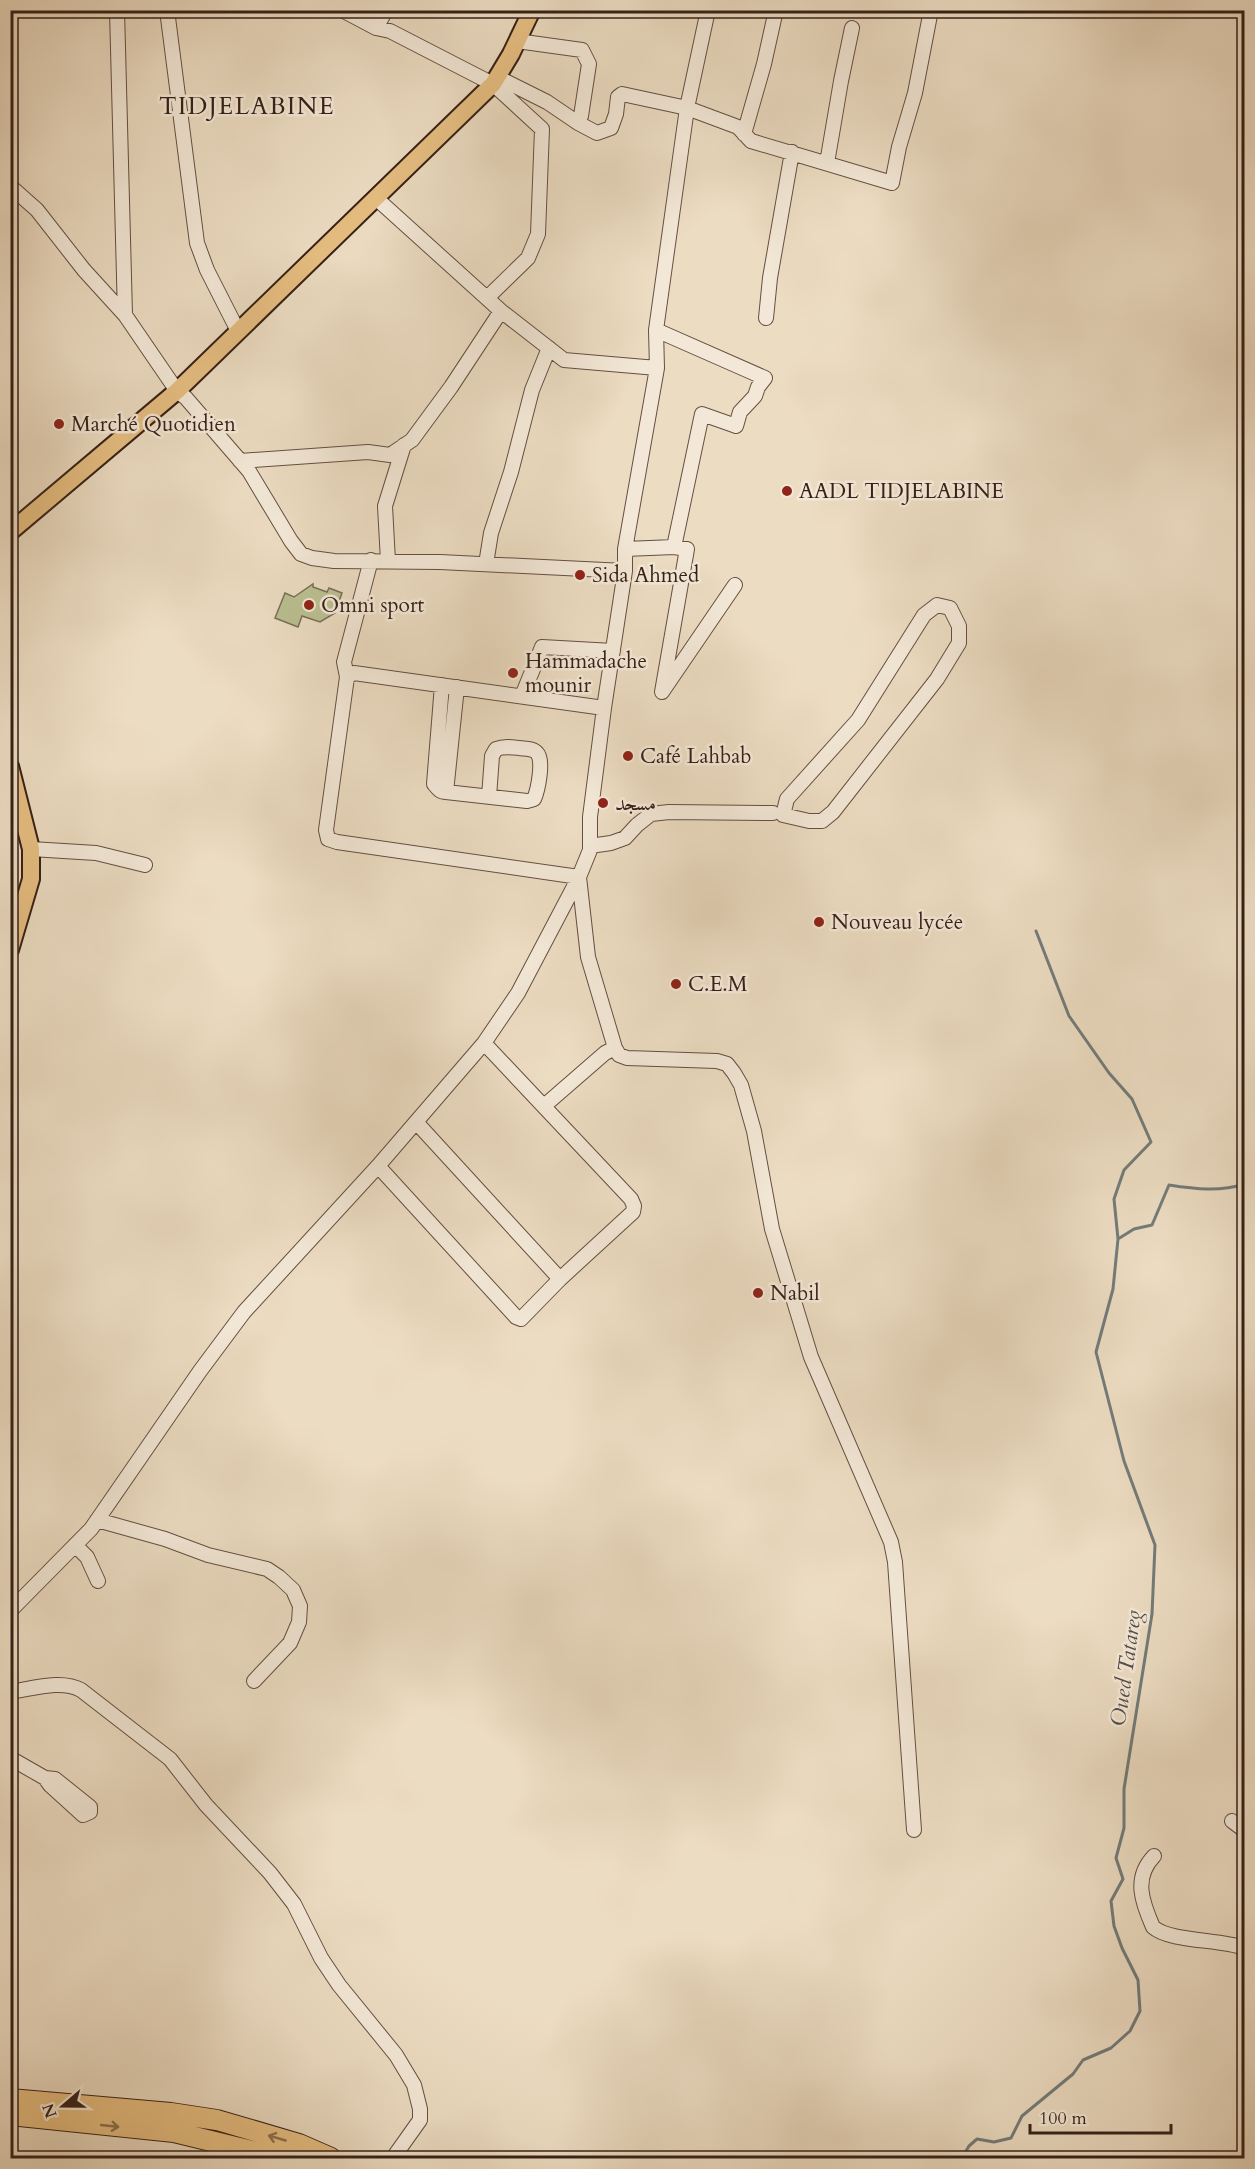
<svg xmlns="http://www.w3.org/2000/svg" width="1255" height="2169" font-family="Cardo,Amiri,serif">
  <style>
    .green { fill: #bac092; stroke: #787055; stroke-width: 1.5 }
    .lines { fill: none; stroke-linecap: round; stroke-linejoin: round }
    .stream { stroke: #737c7a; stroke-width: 3 }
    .minor-casing { stroke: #644f42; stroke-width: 16 }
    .major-casing { stroke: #362018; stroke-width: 20 }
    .highway-casing { stroke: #362018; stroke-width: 22 }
    .minor { stroke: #f3e8d7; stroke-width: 14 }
    .major { stroke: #e6be81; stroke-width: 16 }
    .highway { stroke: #e6be81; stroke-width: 20 }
    .oneway { stroke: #8e6f4c }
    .poi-dot { fill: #8f2418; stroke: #f3e8d7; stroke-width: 2 }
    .labels { text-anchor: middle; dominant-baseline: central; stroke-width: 5; stroke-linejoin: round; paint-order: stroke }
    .poi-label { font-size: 21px; fill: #362018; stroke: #f3e8d7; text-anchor: start }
    .water-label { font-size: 22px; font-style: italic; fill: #554e49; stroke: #f3e8d7 }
    .quarter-label { font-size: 24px; letter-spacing: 1.5px; fill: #362018; stroke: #f3e8d7 }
  </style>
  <rect width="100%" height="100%" fill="#ecdcc2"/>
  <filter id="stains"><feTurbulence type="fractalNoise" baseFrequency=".00333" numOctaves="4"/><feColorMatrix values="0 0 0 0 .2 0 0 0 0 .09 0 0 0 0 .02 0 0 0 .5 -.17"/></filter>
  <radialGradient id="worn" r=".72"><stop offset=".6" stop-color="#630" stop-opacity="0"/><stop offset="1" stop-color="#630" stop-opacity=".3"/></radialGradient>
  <path class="green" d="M313 584V587L327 592 329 588 342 593 335 613 320 622 302 616 298 627 275 618 285 593 294 597Z"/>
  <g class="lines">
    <path class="stream" d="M1036 931 1069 1016 1109 1073 1132 1099 1151 1142 1124 1170 1114 1199 1118 1239
      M962 2158 969 2146 977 2139 994 2142 1011 2138 1022 2116 1073 2074 1083 2060 1111 2048 1130 2031 1140 2011 1138 1980 1122 1948 1114 1926 1111 1901 1123 1879 1116 1858 1124 1828V1789L1152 1614 1155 1545 1124 1461 1096 1352 1113 1289 1118 1239 1134 1229 1152 1225 1169 1185C1195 1189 1220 1192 1244 1184"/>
    <g class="minor-casing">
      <path id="minor" d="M117 10 125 315
        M167 10 197 243 207 270 238 331
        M342 10 376 28 390 31 493 84 542 129 538 234 528 258 488 297
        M708 10 687 108 656 330 657 368 625 549V571L604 708 590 817V850L579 877 588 957 615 1048 619 1055 627 1058 717 1061 727 1064 734 1073 741 1085 754 1131 772 1229 811 1357 891 1542 895 1562 914 1830
        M376 28 386 10
        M517 41 582 50 589 64 581 116 578 123
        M497 77 547 102 578 123 597 133 611 128 616 114 618 97 622 94 687 108 738 127 751 141 892 183 899 147 915 93 931 10
        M744 134 764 64 776 10
        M827 163 841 81 852 28
        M10 186 37 210 84 270 125 315 177 391 186 398 249 471 291 541 301 554 312 558 334 561 440 562 625 571
        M377 199 501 311 564 360 657 368
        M766 318 770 278 792 152
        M656 330 765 378 758 387 755 396 740 412 736 426 702 414 674 547
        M240 461 368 452 390 455 412 440 451 387 501 311
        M625 549 674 547 687 549 662 692 735 585
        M388 561 385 506 404 445
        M486 564 491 533 511 472 532 390 549 348
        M937 605 950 608 959 626V643L937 679 833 812 822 821H809L783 815 787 799 858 720 924 615Z
        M347 677 344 662 371 560
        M442 685 434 784C438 789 440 792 446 792L527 801 534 799C538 790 544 760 537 753 533 748 525 749 519 748 511 747 504 746 496 749L492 756 489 797
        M522 696 542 647 613 651
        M446 792 457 687
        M590 846 611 843 625 838 637 825 651 814 669 812 773 813
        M31 849 96 853 145 865
        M544 1106 605 1053 615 1048
        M416 1122 560 1279
        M378 1166 516 1317 521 1319 560 1279 633 1212 634 1206 631 1199 484 1043
        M97 1520 165 1539 208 1555 267 1569 279 1577 293 1590 300 1606 299 1622 290 1643 254 1681
        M75 1545 87 1557 98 1581
        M10 1611 91 1529 200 1371 244 1312 378 1166 484 1043 518 993 579 877 337 842 328 839 326 830 347 677 354 673 604 708
        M10 1692C32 1689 61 1679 81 1690L170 1759 206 1805 270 1873 294 1904 321 1958 339 1985 396 2055 414 2085 420 2109V2120L393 2158
        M10 1758 45 1778
        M45 1778 55 1779 90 1807V1812L83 1815 50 1785Z
        M1232 1821 1244 1830
        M1154 1856C1133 1878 1142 1902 1153 1927 1170 1942 1221 1939 1244 1948
        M1241 2158 1244 2154"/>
    </g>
    <g class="major-casing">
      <path id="major" d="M10 532 177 391 493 84 511 54 532 10
        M10 766 31 849V879L10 950"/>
    </g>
    <g class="highway-casing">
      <path id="highway" d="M10 2099 171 2113 217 2120 299 2144 331 2158
        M10 2115 174 2132 281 2158"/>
    </g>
    <use href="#minor" class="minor"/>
    <use href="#major" class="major"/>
    <use href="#highway" class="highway"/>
  </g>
  <defs><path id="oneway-shaft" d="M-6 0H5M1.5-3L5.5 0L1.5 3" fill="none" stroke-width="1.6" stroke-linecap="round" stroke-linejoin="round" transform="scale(1.5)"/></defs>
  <g class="oneway">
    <use href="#oneway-shaft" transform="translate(110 2126) rotate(6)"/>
    <use href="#oneway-shaft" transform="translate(277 2138) rotate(-164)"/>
  </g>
  <g class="poi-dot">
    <circle cx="59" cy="424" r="6"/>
    <circle cx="787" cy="491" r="6"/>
    <circle cx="580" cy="575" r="6"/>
    <circle cx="309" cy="605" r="6"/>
    <circle cx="513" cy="673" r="6"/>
    <circle cx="628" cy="756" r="6"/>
    <circle cx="603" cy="803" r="6"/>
    <circle cx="819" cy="922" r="6"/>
    <circle cx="676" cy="984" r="6"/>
    <circle cx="758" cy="1293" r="6"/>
  </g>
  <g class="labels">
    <g class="poi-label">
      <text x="71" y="424">Marché Quotidien</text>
      <text x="799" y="491">AADL TIDJELABINE</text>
      <text x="592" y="575">Sida Ahmed</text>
      <text x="321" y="605">Omni sport</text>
      <text x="525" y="661">Hammadache<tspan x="525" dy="24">mounir</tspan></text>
      <text x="640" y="756">Café Lahbab</text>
      <text x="615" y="803">مسجد</text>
      <text x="831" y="922">Nouveau lycée</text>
      <text x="688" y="984">C.E.M</text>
      <text x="770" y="1293">Nabil</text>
    </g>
    <g class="water-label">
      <text transform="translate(1126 1668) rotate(-82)">Oued Tatareg</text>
    </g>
    <g class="quarter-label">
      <text x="247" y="106">TIDJELABINE</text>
    </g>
  </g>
  <rect width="1255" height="2169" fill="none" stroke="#ecdcc2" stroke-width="36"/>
  <rect x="12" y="12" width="1231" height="2145" fill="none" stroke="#362018" stroke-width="3"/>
  <rect x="18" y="18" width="1219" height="2133" fill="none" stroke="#362018" stroke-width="1.5"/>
  <g transform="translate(63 2106) rotate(250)" stroke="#f3e8d7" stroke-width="4.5" paint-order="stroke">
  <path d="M0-4.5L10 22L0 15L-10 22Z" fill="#362018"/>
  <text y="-9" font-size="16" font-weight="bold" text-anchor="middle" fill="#362018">N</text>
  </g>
  <path d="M1030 2124v9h141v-9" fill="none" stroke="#362018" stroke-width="3"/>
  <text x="1039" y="2124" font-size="18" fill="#362018" stroke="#f3e8d7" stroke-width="4.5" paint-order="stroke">100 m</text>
  <rect width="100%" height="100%" filter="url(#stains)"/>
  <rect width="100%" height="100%" fill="url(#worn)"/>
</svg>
